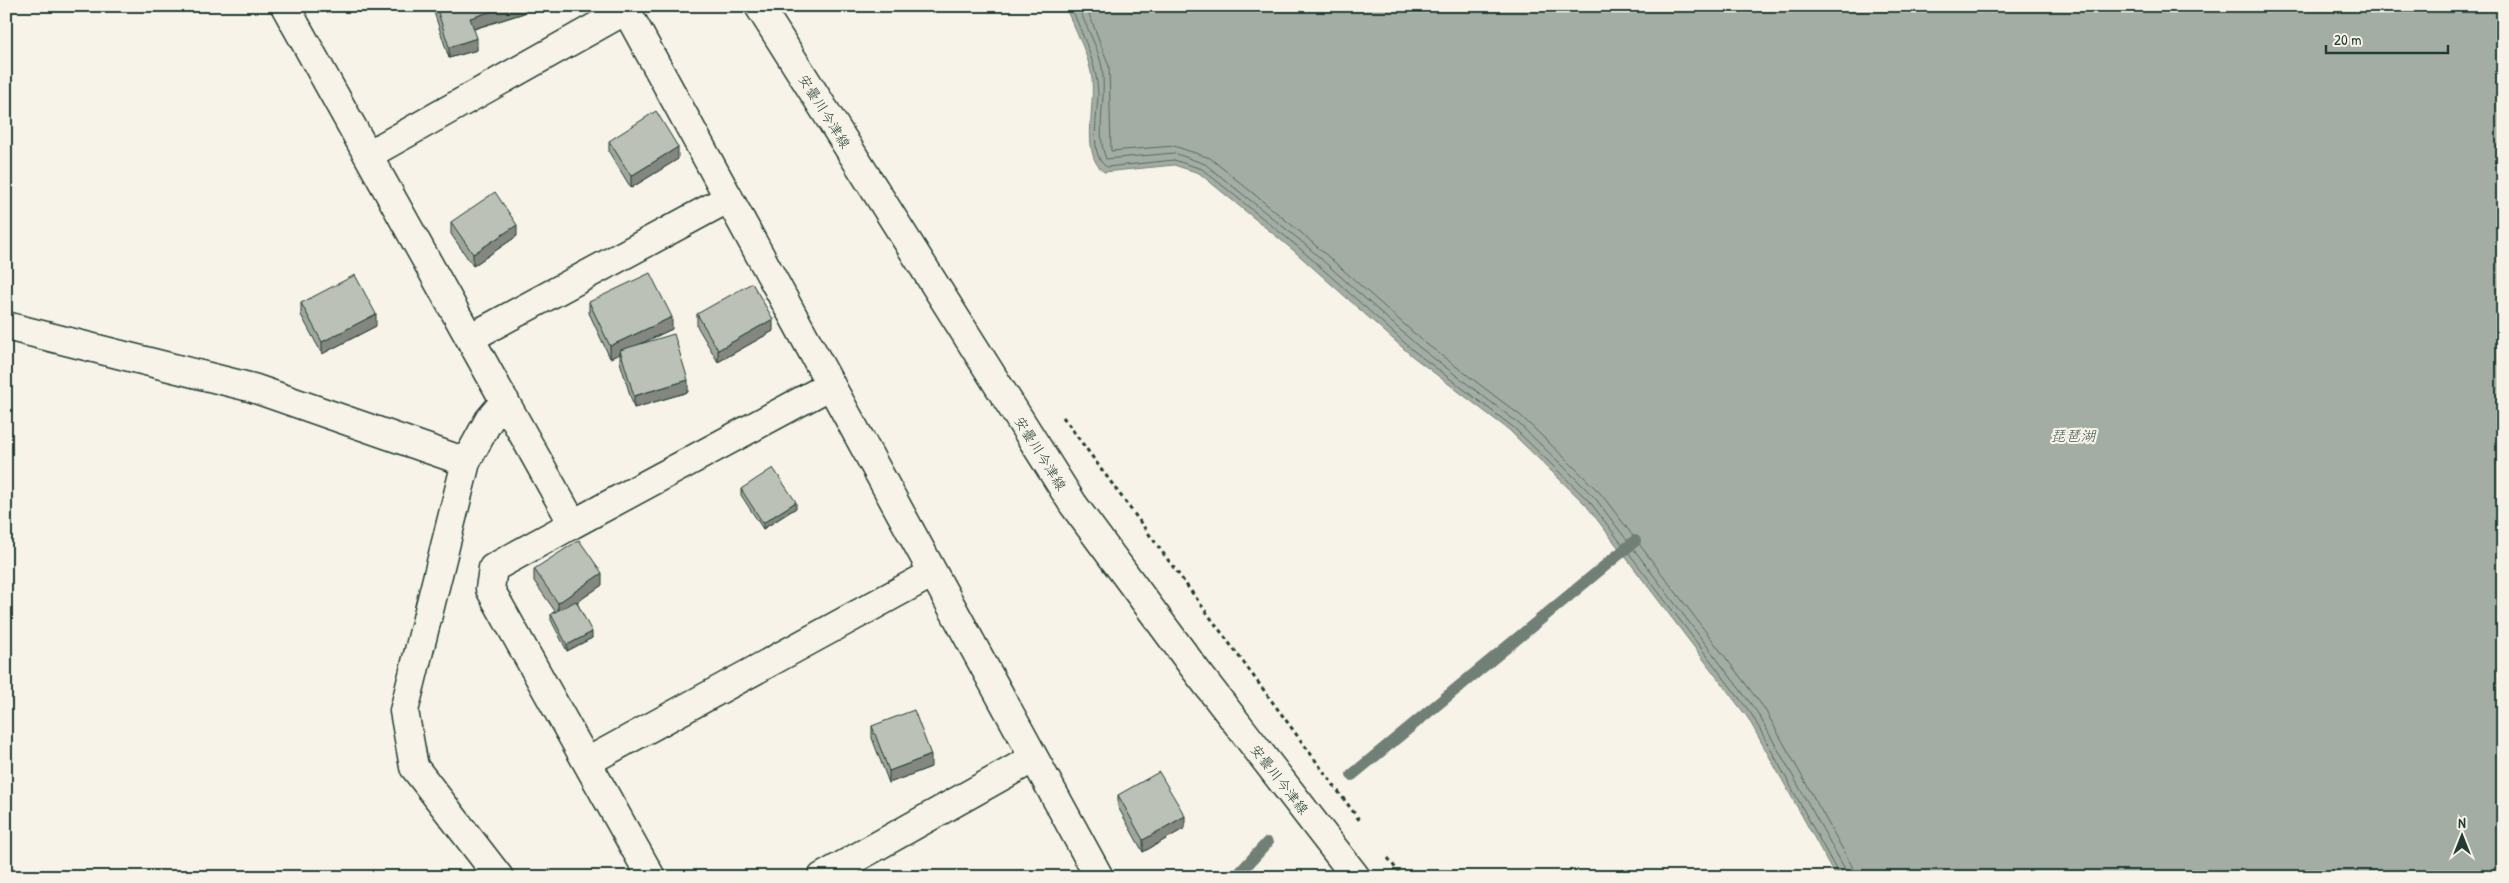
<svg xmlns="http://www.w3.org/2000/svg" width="2509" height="883" font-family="'Patrick Hand','Klee One',sans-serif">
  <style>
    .water { fill: #a4ada3; stroke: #6f8077 }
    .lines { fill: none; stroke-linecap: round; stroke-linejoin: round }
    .shore { stroke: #546a60; stroke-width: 1 }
    .stream { stroke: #6f8077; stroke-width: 12 }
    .minor-casing { stroke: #1f3d34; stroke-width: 31 }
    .secondary-casing { stroke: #1f3d34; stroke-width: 31 }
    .path { stroke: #1f3d34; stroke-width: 3; stroke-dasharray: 4 4; stroke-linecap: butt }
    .minor { stroke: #f7f3e8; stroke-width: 28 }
    .secondary { stroke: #f7f3e8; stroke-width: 28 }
    .wall { fill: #a1a69d; stroke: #1f3d34 }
    .shaded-wall { fill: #83877f; stroke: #1f3d34 }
    .building { fill: #bbc1b6; stroke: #1f3d34 }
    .labels { text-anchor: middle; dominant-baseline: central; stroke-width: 4.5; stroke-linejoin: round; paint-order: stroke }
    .street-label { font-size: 14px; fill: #1f3d34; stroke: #f7f3e8 }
    .water-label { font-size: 15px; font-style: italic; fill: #405950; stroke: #f7f3e8 }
  </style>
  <rect width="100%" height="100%" fill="#f7f3e8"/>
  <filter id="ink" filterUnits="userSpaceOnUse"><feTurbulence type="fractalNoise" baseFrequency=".02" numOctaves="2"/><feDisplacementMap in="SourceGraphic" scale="10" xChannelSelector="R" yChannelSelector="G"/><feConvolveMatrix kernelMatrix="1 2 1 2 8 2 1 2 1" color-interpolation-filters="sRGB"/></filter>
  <g filter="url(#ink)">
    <path class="water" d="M1065 6H2503V877H1836L1748 718 1586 505 1509 430 1412 356 1293 250 1199 173 1174 165 1104 172C1078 153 1099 98 1090 68 1085 47 1073 26 1065 6Z"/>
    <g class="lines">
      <path class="shore" d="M1071 6C1082 35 1097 63 1098 94 1098 112 1088 157 1107 167L1174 160 1202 169 1297 246 1415 352 1513 427 1590 502 1752 715 1840 877
        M1078 6C1085 25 1098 47 1102 67 1107 97 1095 131 1106 159L1174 153 1205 164 1301 241 1419 347 1517 422 1563 466 1595 498 1757 712 1845 869 1846 877
        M1086 6 1109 66 1111 151 1174 146 1210 158 1305 236 1424 342 1521 416 1568 461 1601 494 1764 708 1852 866 1854 877"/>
      <path class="stream" d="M1352 775 1635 541
        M1236 877 1267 843"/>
      <g class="minor-casing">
        <path id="minor" d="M285 6 573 524 493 568 490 589 651 877
          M624 6 1099 877
          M368 155 626 10
          M6 326 253 388 466 462 404 711 414 767 499 877
          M470 338 729 198
          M466 462 489 420 505 401
          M573 524 831 385
          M587 762 933 573
          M822 877 1034 758"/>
      </g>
      <g class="secondary-casing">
        <path id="secondary" d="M759 6 1073 504 1195 669 1356 877"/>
      </g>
      <path class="path" d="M1063 417 1360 821
        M1388 858 1402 877"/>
      <use href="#minor" class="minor"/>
      <use href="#secondary" class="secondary"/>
    </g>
    <path class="wall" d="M432 6H524V13L474 29 477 50 449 58Z
      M609 141 678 159 631 188 609 152Z
      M451 222 517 236 473 266 451 234Z
      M589 302 672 329 638 345 688 392 634 408 620 362V354L610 358 589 313Z
      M301 303 376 326 322 354 301 315Z
      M697 314 773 331 718 362 697 326Z
      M741 489 796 508 763 529 741 495Z
      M534 569 602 585 577 602 592 638 567 651 551 620V614L555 611 534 581Z
      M872 726 931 767 889 783 872 738Z
      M1118 795 1185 828 1143 852 1118 807Z"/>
    <path class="shaded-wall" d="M509 6H524V13L470 30V18Z
      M477 38V50L449 58V47Z
      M678 147V159L631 188V176Z
      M517 225V236L473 266V254Z
      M376 314V326L322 354V342Z
      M672 317V329L621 353 620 350V354L610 358V346Z
      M773 319V331L718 362V350Z
      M688 380V392L634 408V396Z
      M796 502V508L763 529V523Z
      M602 573V585L558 615V603Z
      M592 632V638L567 651V645Z
      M931 755V767L889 783V771Z
      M1185 816V828L1143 852V840Z"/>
    <path class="building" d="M436 6H509L470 18 477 38 449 47Z
      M656 111 678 147 631 176 609 141Z
      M495 192 517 225 473 254 451 222Z
      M650 273 672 317 610 346 589 302Z
      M355 275 376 314 322 342 301 303Z
      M752 283 773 319 718 350 697 314Z
      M674 334 688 380 634 396 620 350Z
      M773 468 796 502 763 523 741 489Z
      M579 540 602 573 558 603 534 569Z
      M576 601 592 632 567 645 551 614Z
      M914 710 931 755 889 771 872 726Z
      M1159 772 1185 816 1143 840 1118 795Z"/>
  </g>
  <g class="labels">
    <g class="street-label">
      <text transform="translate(825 111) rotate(58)">安曇川今津線</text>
      <text transform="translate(1041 453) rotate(58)">安曇川今津線</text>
      <text transform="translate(1280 779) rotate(52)">安曇川今津線</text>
    </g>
    <g class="water-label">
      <text x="2073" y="435">琵琶湖</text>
    </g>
  </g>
  <rect width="2509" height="883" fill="none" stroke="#f7f3e8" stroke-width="25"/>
  <rect x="12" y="12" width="2484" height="858" fill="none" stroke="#1f3d34" stroke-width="2" filter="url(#ink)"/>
  <g transform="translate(2462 836)" stroke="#f7f3e8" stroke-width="4" paint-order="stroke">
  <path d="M0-4L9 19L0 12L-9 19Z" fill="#1f3d34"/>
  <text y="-8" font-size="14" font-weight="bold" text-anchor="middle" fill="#1f3d34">N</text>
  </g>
  <path d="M2326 45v8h122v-8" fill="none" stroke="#1f3d34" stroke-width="2.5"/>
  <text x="2334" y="45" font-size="15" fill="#1f3d34" stroke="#f7f3e8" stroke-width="4" paint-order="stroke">20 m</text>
</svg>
